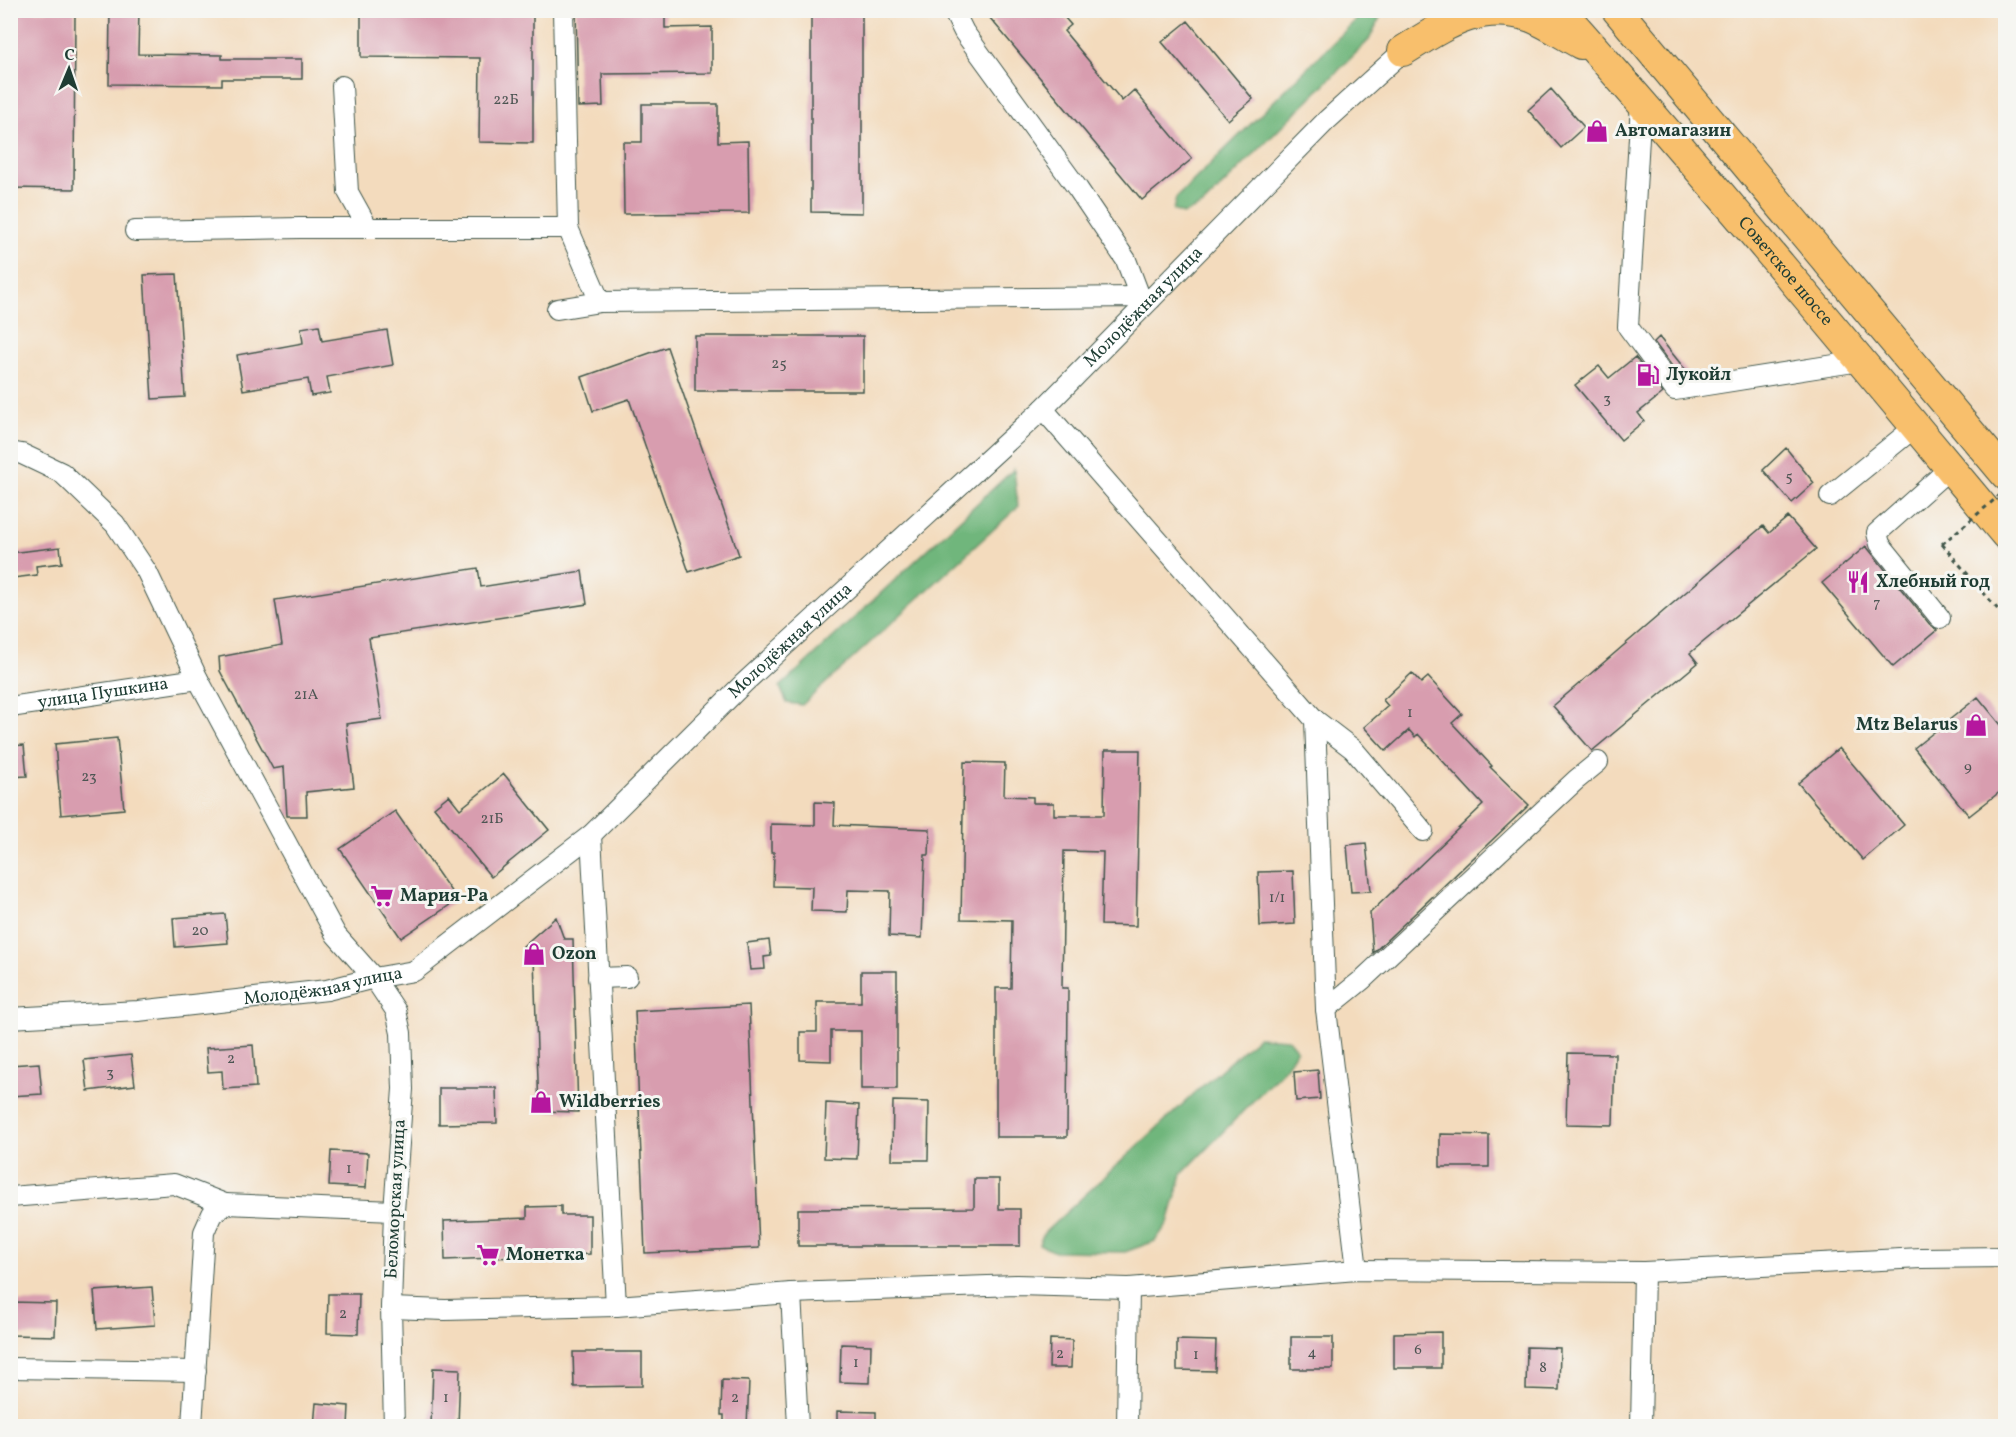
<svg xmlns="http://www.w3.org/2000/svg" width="2016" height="1437" font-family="Vollkorn,serif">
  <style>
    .forest { fill: #70b67b; stroke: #487a58; stroke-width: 1.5 }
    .building { fill: #d89daf }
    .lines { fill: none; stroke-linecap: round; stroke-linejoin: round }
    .minor-casing { stroke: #3f5549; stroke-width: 22 }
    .highway-casing { stroke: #3f5549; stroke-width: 32 }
    .path { stroke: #3f5549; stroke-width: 3; stroke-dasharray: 4.5 4.5; stroke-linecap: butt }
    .minor { stroke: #fff; stroke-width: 20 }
    .highway { stroke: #f8bf6c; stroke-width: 30 }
    .path-bridge { stroke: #3f5549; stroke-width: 3; stroke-dasharray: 4.5 4.5; stroke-linecap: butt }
    .labels { text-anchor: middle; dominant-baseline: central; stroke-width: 6; stroke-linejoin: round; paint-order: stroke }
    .number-label { font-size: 15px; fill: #4d5553 }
    .poi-label { font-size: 18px; font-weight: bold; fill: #1f3d34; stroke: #f6f6f2; text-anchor: start }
    .street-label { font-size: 18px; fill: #1f3d34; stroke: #f6f6f2 }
  </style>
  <rect width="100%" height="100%" fill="#f6f6f2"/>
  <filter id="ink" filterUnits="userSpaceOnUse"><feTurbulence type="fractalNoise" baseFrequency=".0167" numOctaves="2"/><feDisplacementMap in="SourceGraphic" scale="12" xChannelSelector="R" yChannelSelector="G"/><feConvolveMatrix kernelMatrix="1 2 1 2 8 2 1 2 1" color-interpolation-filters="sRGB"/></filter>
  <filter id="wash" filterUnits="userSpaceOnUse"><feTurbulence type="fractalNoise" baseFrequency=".008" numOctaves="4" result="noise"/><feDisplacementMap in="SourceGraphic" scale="24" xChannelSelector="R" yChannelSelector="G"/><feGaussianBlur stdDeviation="1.35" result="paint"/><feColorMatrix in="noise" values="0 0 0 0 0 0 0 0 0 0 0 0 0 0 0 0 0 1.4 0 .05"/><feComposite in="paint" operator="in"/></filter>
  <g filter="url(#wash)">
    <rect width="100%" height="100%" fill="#f3dbbd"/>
    <path class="forest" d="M1366 10 1383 11 1369 40 1203 205 1183 214 1173 210 1176 198Z
      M1014 469 1018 507 802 705 787 703 780 687Z
      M1258 1037 1288 1039 1297 1050 1286 1067 1182 1174 1168 1223 1155 1241 1125 1252 1052 1251 1039 1244 1044 1233 1198 1090Z"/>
    <g id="blocks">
      <path class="building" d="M110 10H139L138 54 222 55V59H302V79H222V85L109 84Z
        M361 10H533V143L479 142 480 58 361 57Z
        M576 10H665V28L712 27V73L602 74 603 106 578 107Z
        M811 10H862V213L811 212Z
        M1000 10H1058L1071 25 1064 31 1122 101 1134 90 1192 159 1142 200 990 18Z
        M10 11H75L74 189 10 188Z
        M1188 21 1253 99 1228 120 1162 42Z
        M1551 89 1584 127 1561 148 1528 110Z
        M642 104H718V142L748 141 749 213 624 214 623 142H642Z
        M177 274 185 397 152 399 144 275Z
        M319 325 322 341 387 330 393 365 327 377 330 393 311 396 308 379 243 390 237 355 303 343 301 328Z
        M695 336H863V391H695Z
        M1659 337 1688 373 1683 377H1680L1654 342Z
        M667 347 739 555 689 572 629 399 593 411 582 377Z
        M1635 357 1663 393 1638 413 1644 421 1621 440 1575 385 1599 366 1609 378Z
        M1786 448 1814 483 1792 503 1763 470Z
        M1788 517 1816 549 1690 653 1698 663 1592 751 1553 706 1763 526 1769 533Z
        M1866 546 1931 626 1937 630 1893 667 1822 583Z
        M60 547 62 563 36 566 37 575 13 578 10 553Z
        M478 568 481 587 582 571 587 604 369 638 382 719 346 724 354 787 306 792 307 816H287L284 767 273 769 220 671 219 657 282 645 275 600Z
        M1412 673 1421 683 1428 677 1462 714 1452 723 1492 766 1490 767 1529 805 1373 953 1370 913 1483 805 1418 734 1415 737 1409 730 1386 751 1364 727 1388 706 1383 700Z
        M1978 697 2006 731V787L1969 816 1914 748Z
        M117 738 124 809 61 815 55 744Z
        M24 745 27 776 10 777V746Z
        M1839 748 1904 825 1863 860 1798 783Z
        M1105 750H1140L1136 926 1101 925 1103 852 1064 851 1062 988H1068L1067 1137H996V988H1011L1012 920 961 919 964 762 1005 763 1004 796 1033 797V803H1054V815H1104Z
        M504 774 549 830 491 877 434 807 449 795 460 809Z
        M815 802 835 803 834 825 930 829 929 855H925L922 938 889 936 890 891 848 890 847 912 811 911 812 887 773 886 774 852H771V824L815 825Z
        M395 811 457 900 401 938 340 849Z
        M1366 843 1371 891 1351 892 1347 845Z
        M1293 871 1295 924 1260 926 1258 872Z
        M225 914 228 943 175 947 173 918Z
        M556 917 564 939H573L578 1112 539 1111 534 958 523 946Z
        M769 940 771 956 764 957 765 969 750 970 747 943Z
        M861 971H897V1089H861V1031H831V1061L800 1060V1032H817V1002H861Z
        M749 1005 759 1248 645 1253 635 1011Z
        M253 1045 256 1087 223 1089 222 1071 208 1072 206 1048Z
        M1568 1053 1615 1054 1613 1125 1566 1124Z
        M131 1055 135 1085 88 1091 84 1060Z
        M39 1063 42 1094 10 1096V1065Z
        M1318 1070 1320 1099 1296 1101 1294 1072Z
        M439 1088H496L497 1123 439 1124Z
        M893 1101 929 1102 928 1160H892Z
        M826 1103 859 1105 857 1159 824 1158Z
        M1440 1134 1489 1135V1167H1440Z
        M331 1151 368 1153 366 1188 329 1186Z
        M974 1179H999V1209H1020V1246H798V1209L974 1208Z
        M561 1206V1215H590V1254L445 1260 444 1221 527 1218V1207Z
        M152 1287 155 1325 97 1329 94 1291Z
        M328 1294H359L358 1334 327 1333Z
        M10 1302 56 1303 55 1336 10 1335Z
        M1441 1332V1368H1394V1333Z
        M1291 1337H1333V1369H1291Z
        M1050 1339 1072 1340 1071 1368H1049Z
        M1177 1340 1216 1341 1215 1371 1177 1370Z
        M841 1344 871 1345 870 1383 840 1382Z
        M1527 1347 1560 1348 1559 1390 1526 1389Z
        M573 1352H642V1386L574 1387Z
        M433 1368 460 1369 458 1426H431Z
        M722 1380 749 1381 747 1426H724V1415H721Z
        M316 1403 349 1406 348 1426H314Z
        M837 1411 876 1412V1426H837Z"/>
    </g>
  </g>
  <g filter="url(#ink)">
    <use href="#blocks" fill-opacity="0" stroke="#3f5549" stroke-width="1.5"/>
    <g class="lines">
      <g class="minor-casing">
        <g id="minor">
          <path d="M563 10 568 228"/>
          <path d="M953 10 964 32 1078 189 1126 260 1140 297"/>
          <path d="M342 86 348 192 368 228"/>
          <path d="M1641 103 1628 327 1675 390 1860 361"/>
          <path d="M135 231 300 228H568L600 302 1140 297 1151 299"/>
          <path d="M557 309 600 302"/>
          <path d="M1043 409 1315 720 1326 1009 1357 1270"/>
          <path d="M10 452 22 454 62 473 115 524 147 572 198 679 336 935 374 978 396 1011 401 1033 403 1089 394 1211 391 1308 394 1426"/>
          <path d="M1830 496 1915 427"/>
          <path d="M1940 618 1880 544 1877 533 1950 468"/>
          <path id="s1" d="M10 707 198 679"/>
          <path d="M1315 720 1353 749 1423 831"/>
          <path d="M591 835 616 1306"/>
          <path d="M598 978 627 977"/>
          <path d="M1326 1009 1362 980 1576 780 1598 762"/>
          <path id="s2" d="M10 1018 138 1011 327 990 374 978 414 971 591 835 744 683 1043 409 1326 121 1411 44"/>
          <path d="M10 1197 174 1184 225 1204"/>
          <path d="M791 1293 798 1426"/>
          <path d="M391 1308 445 1310 616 1306 791 1293 1016 1285 1129 1288 1357 1270 1644 1272 1921 1258 2006 1257"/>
          <path d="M10 1368 196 1371"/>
          <path d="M192 1426 204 1232 212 1214 225 1204 394 1211"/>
          <path d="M1127 1426 1129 1288"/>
          <path d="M1641 1426 1644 1272"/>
        </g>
      </g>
      <g class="highway-casing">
        <g id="highway">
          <path id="s3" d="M1560 10C1713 182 1859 359 2006 535"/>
          <path d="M1617 10 2006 475"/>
          <path d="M1403 51C1445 25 1480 0 1531 17 1548 24 1564 35 1581 44"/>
        </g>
      </g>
      <path class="path" d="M1942 544 2006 619"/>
      <use href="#minor" class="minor"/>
      <use href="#highway" class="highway"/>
      <path class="path-bridge" d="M1942 544 2006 490"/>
    </g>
  </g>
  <defs>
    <g id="shop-bare" transform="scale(1.8)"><path d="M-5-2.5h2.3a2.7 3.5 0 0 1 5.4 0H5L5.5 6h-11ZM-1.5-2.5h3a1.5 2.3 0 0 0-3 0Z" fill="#b5179e" stroke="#f6f6f2" stroke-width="2.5" paint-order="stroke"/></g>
    <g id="fuel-bare" transform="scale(1.8)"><path d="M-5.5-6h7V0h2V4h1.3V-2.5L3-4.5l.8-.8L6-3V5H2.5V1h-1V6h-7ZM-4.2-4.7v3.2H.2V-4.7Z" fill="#b5179e" stroke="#f6f6f2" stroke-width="2.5" paint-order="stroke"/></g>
    <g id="restaurant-bare" transform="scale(1.8)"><path d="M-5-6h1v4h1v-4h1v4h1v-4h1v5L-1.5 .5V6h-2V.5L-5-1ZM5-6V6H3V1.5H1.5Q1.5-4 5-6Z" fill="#b5179e" stroke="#f6f6f2" stroke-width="2.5" paint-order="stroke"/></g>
    <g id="supermarket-bare" transform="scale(1.8)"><path d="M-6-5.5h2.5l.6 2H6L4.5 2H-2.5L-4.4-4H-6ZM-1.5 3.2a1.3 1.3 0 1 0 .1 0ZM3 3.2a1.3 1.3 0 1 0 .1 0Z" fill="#b5179e" stroke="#f6f6f2" stroke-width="2.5" paint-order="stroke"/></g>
  </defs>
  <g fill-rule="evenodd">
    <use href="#shop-bare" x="1597" y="131"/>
    <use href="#fuel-bare" x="1648" y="375"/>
    <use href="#restaurant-bare" x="1858" y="582"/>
    <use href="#shop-bare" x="1976" y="725"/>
    <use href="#supermarket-bare" x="382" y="896"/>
    <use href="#shop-bare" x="534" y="954"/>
    <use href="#shop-bare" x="541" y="1102"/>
    <use href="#supermarket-bare" x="488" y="1255"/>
  </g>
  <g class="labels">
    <g class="number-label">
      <text x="506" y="100">22Б</text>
      <text x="779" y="364">25</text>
      <text x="1607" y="399">3</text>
      <text x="1789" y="477">5</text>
      <text x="1877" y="603">7</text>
      <text x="306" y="695">21А</text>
      <text x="1410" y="713">1</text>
      <text x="1968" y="767">9</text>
      <text x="89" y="777">23</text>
      <text x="492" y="819">21Б</text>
      <text x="1277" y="898">1/1</text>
      <text x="200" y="931">20</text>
      <text x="231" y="1059">2</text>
      <text x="110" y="1073">3</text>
      <text x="349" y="1169">1</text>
      <text x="343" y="1314">2</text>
      <text x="1418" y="1350">6</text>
      <text x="1312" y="1353">4</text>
      <text x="1060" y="1354">2</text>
      <text x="1196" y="1355">1</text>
      <text x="856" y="1363">1</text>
      <text x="1543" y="1368">8</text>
      <text x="446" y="1398">1</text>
      <text x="735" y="1398">2</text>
    </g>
    <g class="poi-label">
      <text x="1615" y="131">Автомагазин</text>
      <text x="1666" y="375">Лукойл</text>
      <text x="1876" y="582">Хлебный год</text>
      <text x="1958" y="725" text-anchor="end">Mtz Belarus</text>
      <text x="400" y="896">Мария-Ра</text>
      <text x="552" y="954">Ozon</text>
      <text x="559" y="1102">Wildberries</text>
      <text x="506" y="1255">Монетка</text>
    </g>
    <g class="street-label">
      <text stroke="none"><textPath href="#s3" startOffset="345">Советское шоссе</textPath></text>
      <text stroke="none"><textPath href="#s2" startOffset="1395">Молодёжная улица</textPath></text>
      <text stroke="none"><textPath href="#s2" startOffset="909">Молодёжная улица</textPath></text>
      <text stroke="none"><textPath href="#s1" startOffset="94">улица Пушкина</textPath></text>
      <text stroke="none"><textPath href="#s2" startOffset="315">Молодёжная улица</textPath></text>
      <text transform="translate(396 1199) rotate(-87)">Беломорская улица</text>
    </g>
  </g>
  <rect width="2016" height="1437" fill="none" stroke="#f6f6f2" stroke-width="36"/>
  <g transform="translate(69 69) rotate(2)" stroke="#f6f6f2" stroke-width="4.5" paint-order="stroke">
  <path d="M0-4.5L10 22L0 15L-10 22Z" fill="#1f3d34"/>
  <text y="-9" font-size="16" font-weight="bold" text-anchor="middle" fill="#1f3d34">С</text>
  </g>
</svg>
